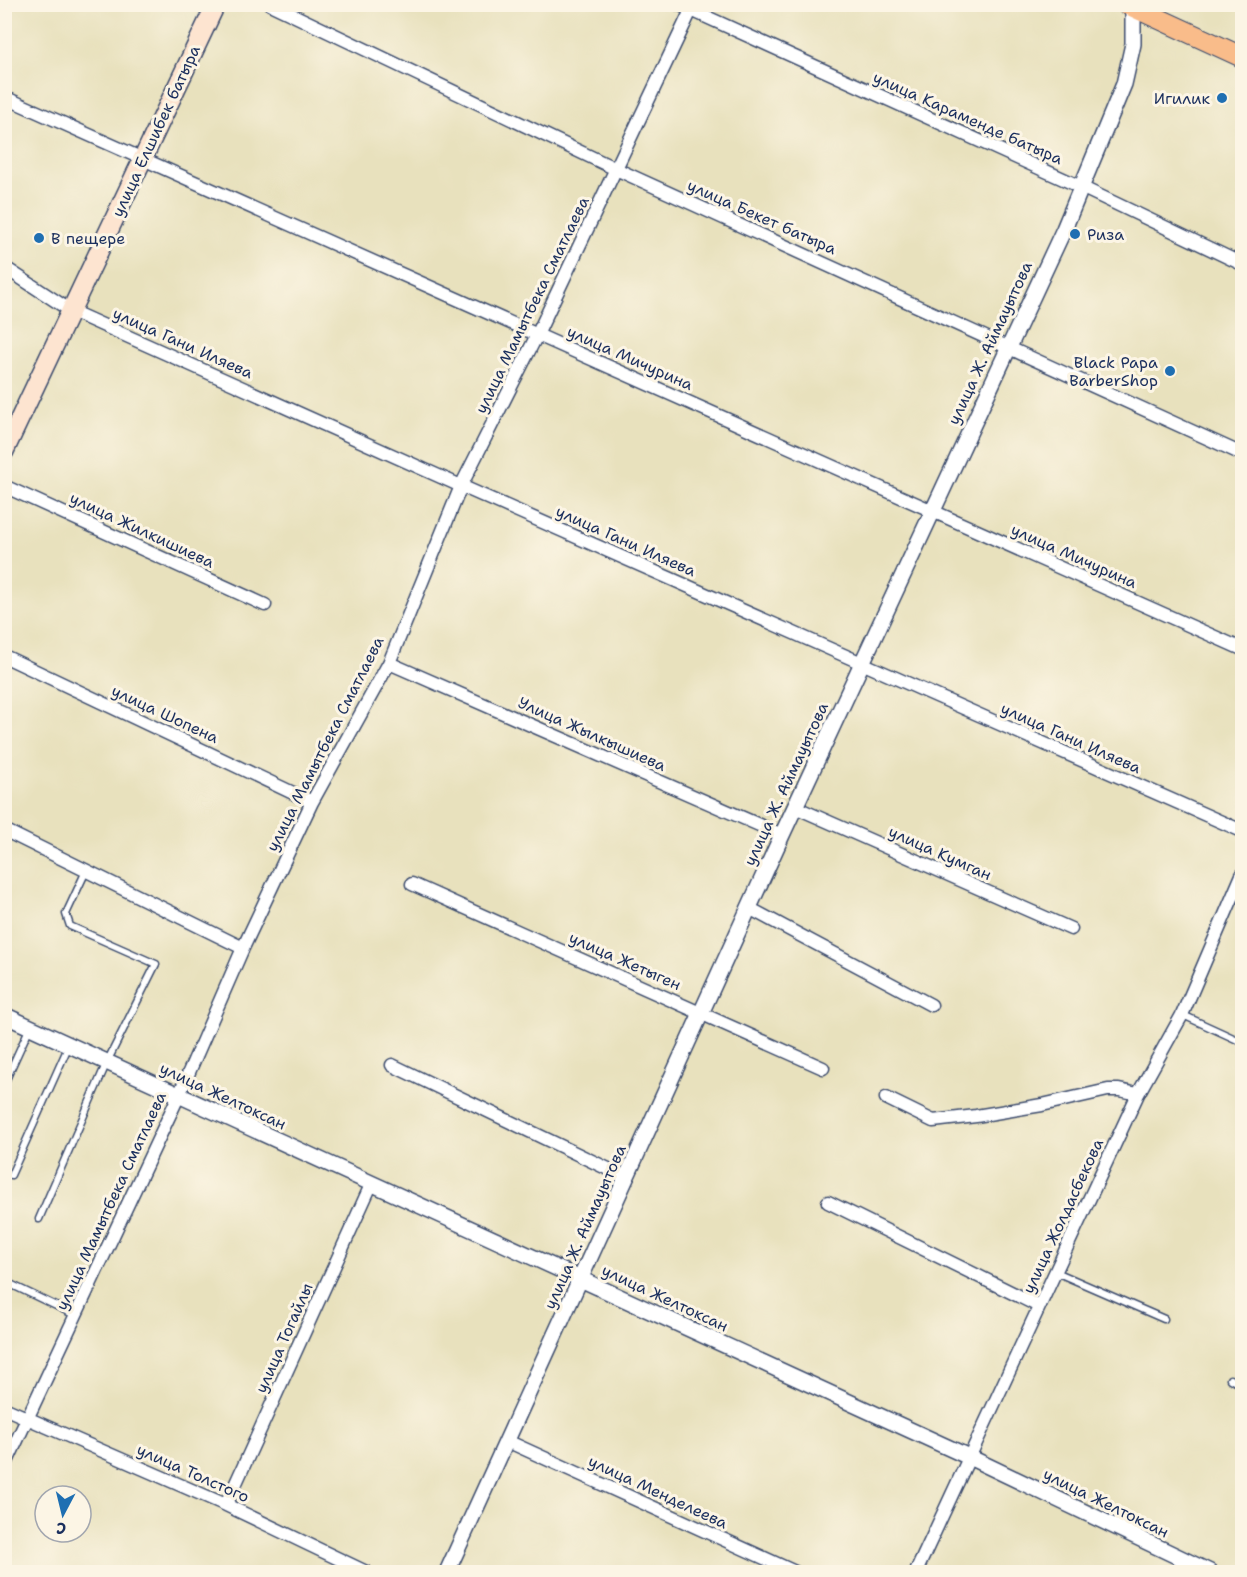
<svg xmlns="http://www.w3.org/2000/svg" width="1247" height="1577" font-family="'Shantell Sans',sans-serif">
  <style>
    .lines { fill: none; stroke-linecap: round; stroke-linejoin: round }
    .service-casing { stroke: #3a4a6c; stroke-width: 9 }
    .minor-casing { stroke: #3a4a6c; stroke-width: 15 }
    .tertiary-casing { stroke: #3a4a6c; stroke-width: 18 }
    .secondary-casing { stroke: #3a4a6c; stroke-width: 21 }
    .primary-casing { stroke: #3a4a6c; stroke-width: 22 }
    .service { stroke: #fff; stroke-width: 6 }
    .minor { stroke: #fff; stroke-width: 12 }
    .tertiary { stroke: #fff; stroke-width: 15 }
    .secondary { stroke: #fde4d0; stroke-width: 18 }
    .primary { stroke: #f9bc8a; stroke-width: 20 }
    .poi-dot { fill: #1f6fb2; stroke: #fcf5e5; stroke-width: 2 }
    .labels { text-anchor: middle; dominant-baseline: central; stroke-width: 6; stroke-linejoin: round; paint-order: stroke }
    .poi-label { font-size: 16px; fill: #1b2f5e; stroke: #fcf5e5; text-anchor: end }
    .street-label { font-size: 16px; fill: #1b2f5e; stroke: #fcf5e5 }
  </style>
  <rect width="100%" height="100%" fill="#fcf5e5"/>
  <filter id="ink" filterUnits="userSpaceOnUse"><feTurbulence type="fractalNoise" baseFrequency=".0167" numOctaves="2"/><feDisplacementMap in="SourceGraphic" scale="12" xChannelSelector="R" yChannelSelector="G"/><feConvolveMatrix kernelMatrix="1 2 1 2 8 2 1 2 1" color-interpolation-filters="sRGB"/></filter>
  <filter id="wash" filterUnits="userSpaceOnUse"><feTurbulence type="fractalNoise" baseFrequency=".008" numOctaves="4" result="noise"/><feDisplacementMap in="SourceGraphic" scale="24" xChannelSelector="R" yChannelSelector="G"/><feGaussianBlur stdDeviation="1.35" result="paint"/><feColorMatrix in="noise" values="0 0 0 0 0 0 0 0 0 0 0 0 0 0 0 0 0 1.4 0 .05"/><feComposite in="paint" operator="in"/></filter>
  <g filter="url(#wash)">
    <rect width="100%" height="100%" fill="#e8e1bd"/>
  </g>
  <g filter="url(#ink)">
    <g class="lines">
      <g class="service-casing">
        <path id="service" d="M1183 1015 1242 1042
          M4 1084 30 1027
          M11 1175 69 1045
          M39 1219 107 1062 156 964 70 926 66 914 86 871
          M1056 1272 1164 1319
          M4 1281 75 1315
          M1230 1379 1242 1385"/>
      </g>
      <g class="minor-casing">
        <path id="minor" d="M270 4 616 169 1242 454
          M678 4 1081 187 1242 264
          M4 97 1242 649
          M4 267 71 311 461 486 1242 831
          M4 486 265 605
          M4 656 312 802
          M389 663 782 835
          M795 807 1071 929
          M4 830 243 948
          M412 884 823 1068
          M749 908 931 1005
          M392 1065 627 1178
          M886 1098 933 1121 976 1116 1042 1105 1108 1090H1119L1138 1094
          M828 1202 1039 1306
          M4 1408 226 1505 366 1572
          M507 1441 795 1572
          M4 1468 179 1095 243 948 312 802 389 663 461 486 537 335 694 4
          M226 1505 371 1185
          M916 1572 1138 1094 1182 1015 1242 875"/>
      </g>
      <g class="tertiary-casing">
        <path id="tertiary" d="M4 1015 969 1457 1210 1572
          M447 1572 782 835 1064 229 1124 84 1133 44V4"/>
      </g>
      <g class="secondary-casing">
        <path id="secondary" d="M4 452 216 4"/>
      </g>
      <g class="primary-casing">
        <path id="primary" d="M1127 4 1242 57"/>
      </g>
      <use href="#service" class="service"/>
      <use href="#minor" class="minor"/>
      <use href="#tertiary" class="tertiary"/>
      <use href="#secondary" class="secondary"/>
      <use href="#primary" class="primary"/>
    </g>
  </g>
  <g class="poi-dot">
    <circle cx="1222" cy="98" r="6"/>
    <circle cx="1075" cy="234" r="6"/>
    <circle cx="39" cy="238" r="6"/>
    <circle cx="1170" cy="371" r="6"/>
  </g>
  <g class="labels">
    <g class="poi-label">
      <text x="1210" y="98">Игилик</text>
      <text x="1087" y="234" text-anchor="start">Риза</text>
      <text x="51" y="238" text-anchor="start">В пещере</text>
      <text x="1158" y="362">Black Papa<tspan x="1158" dy="18">BarberShop</tspan></text>
    </g>
    <g class="street-label">
      <text transform="translate(968 118) rotate(24)">улица Караменде батыра</text>
      <text transform="translate(156 131) rotate(-65)">улица Елшибек батыра</text>
      <text transform="translate(762 217) rotate(24)">улица Бекет батыра</text>
      <text transform="translate(532 305) rotate(-64)">улица Мамытбека Сматлаева</text>
      <text transform="translate(183 343) rotate(24)">улица Гани Иляева</text>
      <text transform="translate(990 343) rotate(-65)">улица Ж. Аймауытова</text>
      <text transform="translate(630 358) rotate(24)">улица Мичурина</text>
      <text transform="translate(142 530) rotate(25)">улица Жилкишиева</text>
      <text transform="translate(626 541) rotate(24)">улица Гани Иляева</text>
      <text transform="translate(1074 556) rotate(24)">улица Мичурина</text>
      <text transform="translate(165 714) rotate(25)">улица Шопена</text>
      <text transform="translate(592 734) rotate(24)">Улица Жылкышиева</text>
      <text transform="translate(1071 738) rotate(24)">улица Гани Иляева</text>
      <text transform="translate(325 744) rotate(-63)">улица Мамытбека Сматлаева</text>
      <text transform="translate(786 784) rotate(-65)">улица Ж. Аймауытова</text>
      <text transform="translate(940 853) rotate(24)">улица Кумган</text>
      <text transform="translate(625 961) rotate(24)">улица Жетыген</text>
      <text transform="translate(223 1096) rotate(25)">улица Желтоксан</text>
      <text transform="translate(111 1201) rotate(-65)">улица Мамытбека Сматлаева</text>
      <text transform="translate(1063 1216) rotate(-65)">улица Жолдасбекова</text>
      <text transform="translate(585 1227) rotate(-66)">улица Ж. Аймауытова</text>
      <text transform="translate(665 1298) rotate(25)">улица Желтоксан</text>
      <text transform="translate(284 1338) rotate(-66)">улица Тогайлы</text>
      <text transform="translate(193 1473) rotate(24)">улица Толстого</text>
      <text transform="translate(658 1492) rotate(25)">улица Менделеева</text>
      <text transform="translate(1106 1503) rotate(26)">улица Желтоксан</text>
    </g>
  </g>
  <rect width="1247" height="1577" fill="none" stroke="#fcf5e5" stroke-width="24"/>
  <g transform="translate(63 1514) rotate(187)"><circle r="28" fill="#fcf5e5" stroke="#a2a6af" stroke-width="1.5"/>
  <path d="M0-4.5L10 22L0 15L-10 22Z" fill="#1f6fb2"/>
  <text y="-9" font-size="16" font-weight="bold" text-anchor="middle" fill="#1b2f5e">С</text>
  </g>
</svg>
